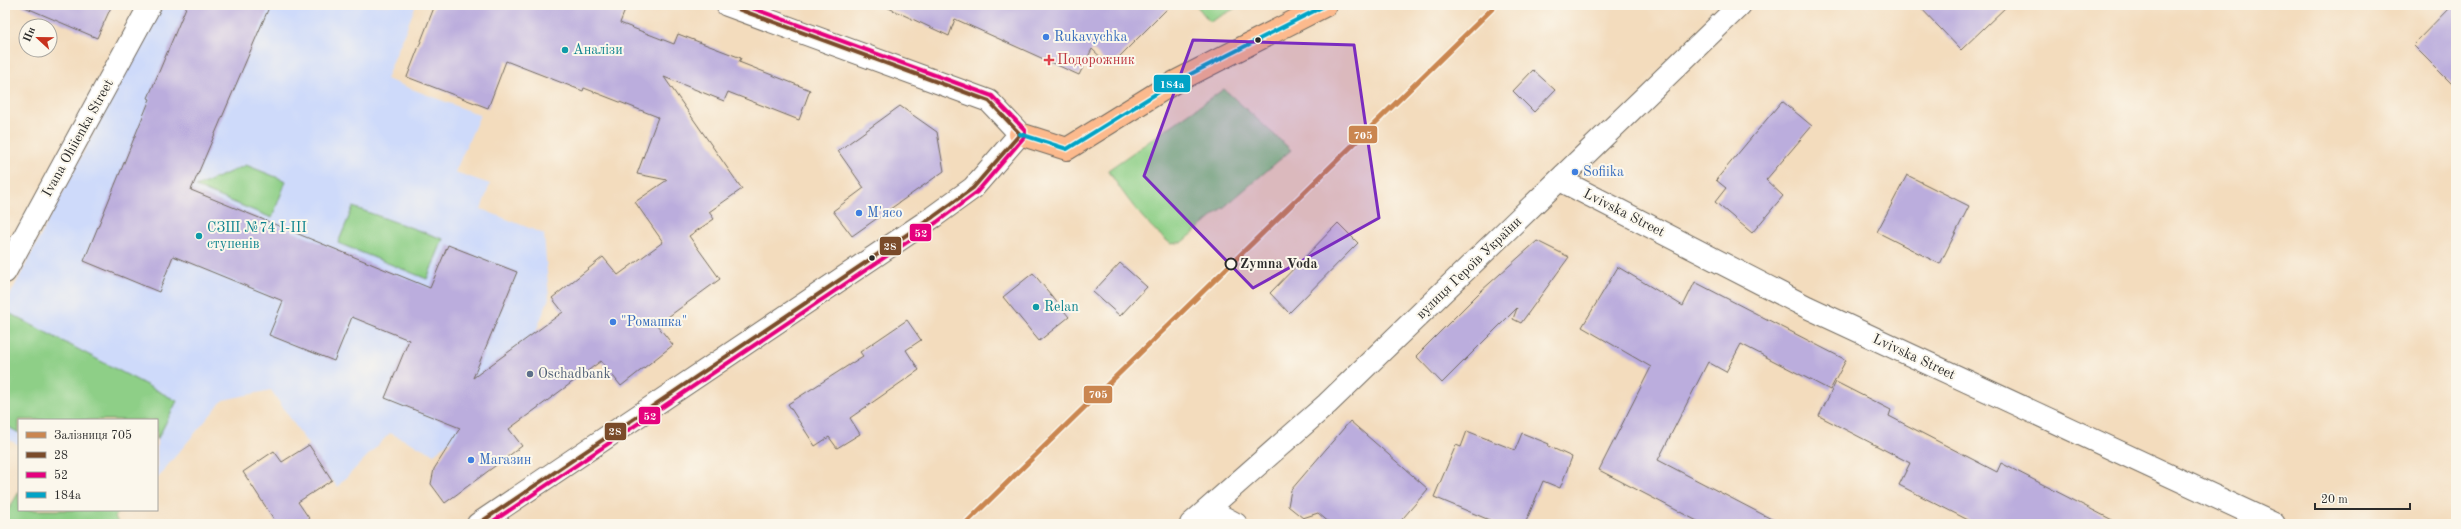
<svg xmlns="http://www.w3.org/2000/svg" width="2461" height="529" font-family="'Old Standard TT',serif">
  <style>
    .built { fill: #cedafa }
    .green { fill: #8ecf87; stroke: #5c7d59 }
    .building { fill: #bbaddd }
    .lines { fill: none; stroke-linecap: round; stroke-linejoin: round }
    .minor-casing { stroke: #71695e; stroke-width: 24 }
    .major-casing { stroke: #71695e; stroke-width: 24 }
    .minor { stroke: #fff; stroke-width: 22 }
    .major { stroke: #fcba8d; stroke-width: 22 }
    .bus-1-casing { stroke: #fbf7ec; stroke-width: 7 }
    .bus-2-casing { stroke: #fbf7ec; stroke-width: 7 }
    .bus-3-casing { stroke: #fbf7ec; stroke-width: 7 }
    .bus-1 { stroke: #7a4b2a; stroke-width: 4 }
    .bus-2 { stroke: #e5007d; stroke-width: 4 }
    .bus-3 { stroke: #02a3c6; stroke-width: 4 }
    .rail-1-casing { stroke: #fbf7ec; stroke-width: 8 }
    .rail-1 { stroke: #ca8650; stroke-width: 5 }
    .marked { fill: #7b2cbf; fill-opacity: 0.2; stroke: #7b2cbf; stroke-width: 3; stroke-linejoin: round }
    .shop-dot { fill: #3f7fe0; stroke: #fbf7ec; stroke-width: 1.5 }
    .bus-dot { fill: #2b2b2b; stroke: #fbf7ec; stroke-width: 1.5 }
    .culture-dot { fill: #0f9aa8; stroke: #fbf7ec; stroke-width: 1.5 }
    .health-dot { fill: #e0444e; stroke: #fbf7ec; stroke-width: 1.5 }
    .stop-dot { fill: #fbf7ec; stroke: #2b2b2b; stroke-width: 2 }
    .service-dot { fill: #5c6f8a; stroke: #fbf7ec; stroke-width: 1.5 }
    .labels { text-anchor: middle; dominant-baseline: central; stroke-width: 4; stroke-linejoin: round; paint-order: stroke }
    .shop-label { font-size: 14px; fill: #366cbe; stroke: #fbf7ec; text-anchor: start }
    .culture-label { font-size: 14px; fill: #0d838f; stroke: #fbf7ec; text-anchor: start }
    .health-label { font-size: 14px; fill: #be3a42; stroke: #fbf7ec; text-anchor: start }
    .street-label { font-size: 14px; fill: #2b2b2b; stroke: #fbf7ec }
    .stop-label { font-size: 14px; font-weight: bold; fill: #2b2b2b; stroke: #fbf7ec; text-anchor: start }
    .service-label { font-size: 14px; fill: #4e5e75; stroke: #fbf7ec; text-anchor: start }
    .line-badge { stroke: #fbf7ec; stroke-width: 1.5 }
    .badge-label { font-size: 11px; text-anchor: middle; font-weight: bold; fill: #fff }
  </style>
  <rect width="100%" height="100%" fill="#fbf7ec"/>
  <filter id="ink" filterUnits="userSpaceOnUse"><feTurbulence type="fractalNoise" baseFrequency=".025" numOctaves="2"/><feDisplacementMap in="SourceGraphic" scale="8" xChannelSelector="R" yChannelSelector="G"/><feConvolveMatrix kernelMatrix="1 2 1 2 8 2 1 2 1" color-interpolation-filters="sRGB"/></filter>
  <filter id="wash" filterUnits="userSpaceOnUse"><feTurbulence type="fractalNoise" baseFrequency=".012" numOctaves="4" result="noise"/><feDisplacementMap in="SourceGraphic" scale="16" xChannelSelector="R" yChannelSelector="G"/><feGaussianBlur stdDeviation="0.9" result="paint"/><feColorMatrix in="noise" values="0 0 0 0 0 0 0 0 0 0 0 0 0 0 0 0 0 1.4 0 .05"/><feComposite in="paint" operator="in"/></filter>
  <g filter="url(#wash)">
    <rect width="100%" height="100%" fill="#f3dcbd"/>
    <path class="built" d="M159 5H416L386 79 480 115 455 172 490 184 481 209 544 234 549 298 536 332 493 408 434 454 390 433 337 487 271 390 223 400 157 478V420H19V445L5 438V305Z"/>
    <path class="green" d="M1196 5H1241L1210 22Z
      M1224 89 1291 150 1183 242 1171 244C1145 224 1125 197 1108 170Z
      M246 165 286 181 272 218 196 187Z
      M353 207 443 239 427 279 338 243Z
      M5 311 177 401 157 440V420H19V433L5 425Z
      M19 492V510H119L115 517 119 524H5V515Z"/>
    <g id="blocks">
      <path class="building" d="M20 5H112L97 38Z
        M187 5H270L191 190 430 288 448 245 517 272 473 378 563 312 552 298 603 257 618 275 663 242 635 202 667 180 637 174 658 117 584 88 583 91 506 61 488 108 407 77 435 5H627L620 23 674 44 678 34 741 58 739 62 810 90 799 120 728 92 724 101 664 77 742 189 709 212 714 219 689 236 720 279 657 325 673 345 621 386 601 361 509 429 522 446 445 503 431 484 434 469 460 428 385 398 409 340 352 317 334 361 269 335 283 301 173 256 159 292 84 261 150 99 148 98Z
        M882 5H1171L1110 66 1092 49 1079 75 955 19 949 36Z
        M1918 5H2008L1961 50Z
        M2452 5H2456V88L2413 45Z
        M1533 70 1555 90 1534 112 1513 91Z
        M1782 101 1812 126 1766 180 1783 196 1752 233 1715 202 1726 188 1716 180Z
        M900 106 937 132 944 171 852 236 833 211 864 188 838 151Z
        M1907 175 1969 206 1940 264 1877 232Z
        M1338 223 1358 243 1289 313 1270 293Z
        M1537 241 1569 257 1521 323 1513 319 1517 308 1442 383 1416 356 1481 291Z
        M1120 263 1147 287 1120 316 1093 292Z
        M1618 267 1683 306 1695 282 1846 360 1830 390 1741 344 1726 372 1708 362 1658 460 1781 524H1703L1599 470 1651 367 1582 327Z
        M1033 273 1069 317 1039 341 1003 297Z
        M907 320 921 340 906 350 919 370 850 418 860 434 837 448 829 437 815 446 788 404 863 356 860 352Z
        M1836 382 1891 410 1889 416 1997 472 2001 463 2120 524H1976L1899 485 1910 463 1819 416Z
        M1350 421 1428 489 1398 524H1331L1318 513 1303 518 1288 506 1291 490Z
        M1467 431 1515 450 1522 433 1549 444 1548 446 1572 457 1560 488 1543 481 1525 524H1499L1434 497 1456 445 1461 447Z
        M309 445 332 480 298 502 313 524H277L243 472 274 451 282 462Z"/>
    </g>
  </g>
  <g filter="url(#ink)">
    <use href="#blocks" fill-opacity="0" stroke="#71695e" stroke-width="1"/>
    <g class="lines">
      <g class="minor-casing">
        <path id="minor" d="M1560 180 1807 307 2274 524
          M5 272 150 5
          M1208 509 1236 524
          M478 524 933 217 973 188 1020 134 989 101 727 5
          M1191 524 1327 404 1740 5"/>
      </g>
      <g class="major-casing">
        <path id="major" d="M1020 134 1067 149 1175 82 1326 5"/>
      </g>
      <use href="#minor" class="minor"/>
      <use href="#major" class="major"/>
      <g class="bus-1-casing">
        <path id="bus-1" d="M478 524 933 217 973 188 1020 134 989 101 727 5"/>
      </g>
      <g class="bus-2-casing">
        <path id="bus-2" d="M489 524 937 222 977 192 1025 136V130L992 96 744 5"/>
      </g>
      <g class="bus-3-casing">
        <path id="bus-3" d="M1020 134 1067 149 1175 82 1326 5"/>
      </g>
      <use href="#bus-1" class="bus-1"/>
      <use href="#bus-2" class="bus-2"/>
      <use href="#bus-3" class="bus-3"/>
      <g class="rail-1-casing">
        <path id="rail-1" d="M965 524 1496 5"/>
      </g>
      <use href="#rail-1" class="rail-1"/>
    </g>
  </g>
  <path class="marked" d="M1193 40 1354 45 1379 218 1253 288 1144 176Z"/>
  <g class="shop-dot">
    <circle cx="1046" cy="37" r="4"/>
    <circle cx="1575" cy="172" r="4"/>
    <circle cx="859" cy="213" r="4"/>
    <circle cx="613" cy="322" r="4"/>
    <circle cx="471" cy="460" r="4"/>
  </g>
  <g class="bus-dot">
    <circle cx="1258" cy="40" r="3.5"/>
    <circle cx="872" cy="258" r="3.5"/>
  </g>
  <g class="culture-dot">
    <circle cx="565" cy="50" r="4"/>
    <circle cx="199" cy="236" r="4"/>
    <circle cx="1036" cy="307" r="4"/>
  </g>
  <path class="health-dot" d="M1047 54h4v4h4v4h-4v4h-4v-4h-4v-4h4z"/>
  <circle class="stop-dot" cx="1231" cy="264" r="5.5"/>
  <circle class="service-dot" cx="530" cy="374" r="4"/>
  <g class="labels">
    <g class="shop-label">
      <text x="1054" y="37">Rukavychka</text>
      <text x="1583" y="172">Sofiika</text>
      <text x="867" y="213">М'ясо</text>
      <text x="621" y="322">"Ромашка"</text>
      <text x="479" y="460">Магазин</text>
    </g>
    <g class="culture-label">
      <text x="573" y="50">Аналізи</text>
      <text x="207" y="228">СЗШ №74 І-ІІІ<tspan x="207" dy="16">ступенів</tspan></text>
      <text x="1044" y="307">Relan</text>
    </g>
    <g class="health-label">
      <text x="1057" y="60">Подорожник</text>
    </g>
    <g class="street-label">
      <text transform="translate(78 138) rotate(-61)">Ivana Ohiienka Street</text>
      <text transform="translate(1624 213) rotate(27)">Lvivska Street</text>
      <text transform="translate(1469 268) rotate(-44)">вулиця Героїв України</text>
      <text transform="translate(1914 357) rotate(25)">Lvivska Street</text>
    </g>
    <g class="stop-label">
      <text x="1240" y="264">Zymna Voda</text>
    </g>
    <g class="service-label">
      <text x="538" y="374">Oschadbank</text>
    </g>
  </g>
  <g class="line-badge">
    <rect x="1153" y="74" width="38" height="19" rx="4" fill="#02a3c6"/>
    <rect x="1348" y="125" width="30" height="19" rx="4" fill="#ca8650"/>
    <rect x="909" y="223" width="23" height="19" rx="4" fill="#e5007d"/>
    <rect x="879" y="236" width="23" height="20" rx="4" fill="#7a4b2a"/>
    <rect x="1083" y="385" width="30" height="19" rx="4" fill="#ca8650"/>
    <rect x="638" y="406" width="23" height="19" rx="4" fill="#e5007d"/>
    <rect x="604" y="422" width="23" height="19" rx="4" fill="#7a4b2a"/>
  </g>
  <g class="badge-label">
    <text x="1172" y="88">184а</text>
    <text x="1363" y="139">705</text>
    <text x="921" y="237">52</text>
    <text x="890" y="250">28</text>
    <text x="1098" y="398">705</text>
    <text x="650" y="420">52</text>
    <text x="615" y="435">28</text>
  </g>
  <rect width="2461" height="529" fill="none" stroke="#fbf7ec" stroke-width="20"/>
  <rect x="18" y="419" width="140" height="92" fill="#fbf7ec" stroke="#a8a59f"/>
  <rect x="26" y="432" width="20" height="6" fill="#ca8650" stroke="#a8a59f"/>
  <text x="54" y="439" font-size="12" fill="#2b2b2b">Залізниця 705</text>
  <rect x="26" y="452" width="20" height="6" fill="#7a4b2a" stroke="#a8a59f"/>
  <text x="54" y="459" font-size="12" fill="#2b2b2b">28</text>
  <rect x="26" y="472" width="20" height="6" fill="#e5007d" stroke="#a8a59f"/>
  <text x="54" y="479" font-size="12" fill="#2b2b2b">52</text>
  <rect x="26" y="492" width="20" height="6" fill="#02a3c6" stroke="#a8a59f"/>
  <text x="54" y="499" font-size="12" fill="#2b2b2b">184а</text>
  <g transform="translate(38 38) rotate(292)"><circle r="19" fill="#fbf7ec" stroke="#a8a59f"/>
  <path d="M0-3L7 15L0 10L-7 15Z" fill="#c8321e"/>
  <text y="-6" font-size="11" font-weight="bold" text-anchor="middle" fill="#2b2b2b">Пн</text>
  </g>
  <path d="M2315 503v6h95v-6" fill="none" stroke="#2b2b2b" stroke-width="2"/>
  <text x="2321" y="503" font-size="12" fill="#2b2b2b" stroke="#fbf7ec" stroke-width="3" paint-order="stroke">20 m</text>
</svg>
